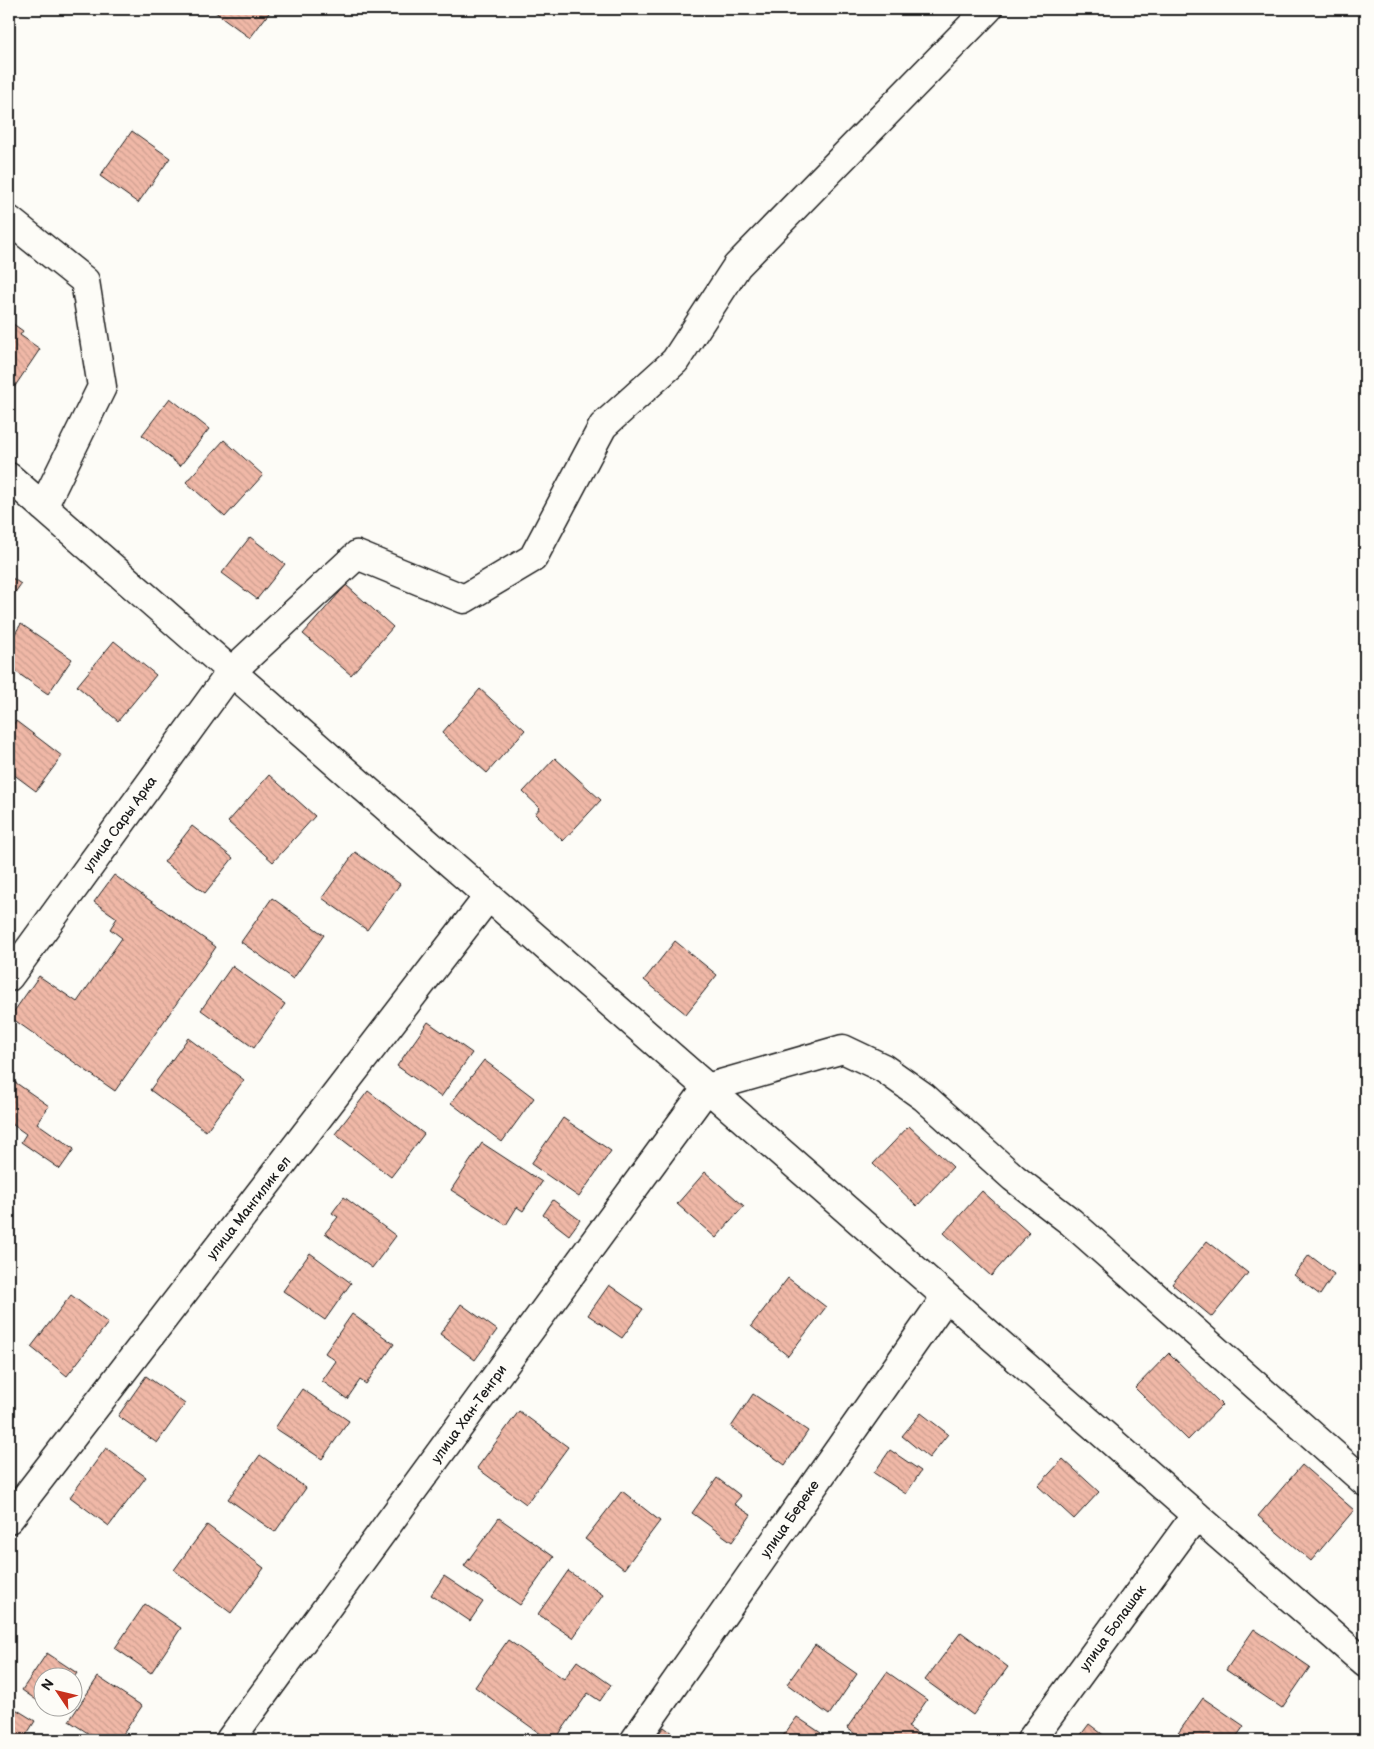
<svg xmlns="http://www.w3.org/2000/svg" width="1374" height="1749" font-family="'Balsamiq Sans',sans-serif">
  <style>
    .building { fill: url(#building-back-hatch); stroke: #1c1c1c }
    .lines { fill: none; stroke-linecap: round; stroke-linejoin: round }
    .minor-casing { stroke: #1c1c1c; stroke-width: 31 }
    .minor { stroke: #fdfcf7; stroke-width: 28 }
    .labels { text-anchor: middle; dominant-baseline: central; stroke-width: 5; stroke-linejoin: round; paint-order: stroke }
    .street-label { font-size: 14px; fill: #1c1c1c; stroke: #fdfcf7 }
  </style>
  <defs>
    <pattern id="building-back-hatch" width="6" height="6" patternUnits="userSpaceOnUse" patternTransform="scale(1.25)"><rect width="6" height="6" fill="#f0b8a7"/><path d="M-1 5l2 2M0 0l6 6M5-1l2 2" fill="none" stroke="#cd9e8f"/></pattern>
  </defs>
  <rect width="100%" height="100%" fill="#fdfcf7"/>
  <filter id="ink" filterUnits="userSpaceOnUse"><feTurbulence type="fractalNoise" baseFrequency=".02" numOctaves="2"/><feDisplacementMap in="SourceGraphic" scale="10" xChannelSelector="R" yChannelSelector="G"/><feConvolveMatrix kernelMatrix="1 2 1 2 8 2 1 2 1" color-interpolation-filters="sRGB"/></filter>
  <g filter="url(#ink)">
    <path class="building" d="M216 9H272L250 38 214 11Z
      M132 131 170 158 138 203 100 176Z
      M9 321 23 331 20 335 40 349 9 395Z
      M170 398 209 429 180 466 142 435Z
      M224 440 263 475 225 517 186 482Z
      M250 537 285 564 257 599 222 573Z
      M9 576 21 584 9 601Z
      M346 585 393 627 351 675 303 634Z
      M21 624 72 659 48 694 9 667V643Z
      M114 641 156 675 118 721 77 686Z
      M480 689 525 730 487 773 442 733Z
      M16 721 62 756 36 791 9 771V730Z
      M555 758 601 800 563 841 535 814 540 808 523 792Z
      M269 775 315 816 273 862 228 822Z
      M192 826 233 858 205 893 164 862Z
      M355 852 400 884 367 930 322 898Z
      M114 875 216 947 115 1091 10 1017 39 976 77 1002 122 938 110 929 117 918 94 902Z
      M272 898 324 935 293 979 241 942Z
      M675 941 717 975 686 1014 644 980Z
      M232 966 285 1004 254 1048 201 1010Z
      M428 1022 472 1053 441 1097 397 1066Z
      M188 1038 244 1080 206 1131 150 1090Z
      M484 1060 534 1098 502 1142 451 1103Z
      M9 1078 49 1106 37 1123 74 1149 60 1169 21 1142 26 1134 9 1122Z
      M368 1091 424 1134 391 1177 335 1134Z
      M563 1118 611 1151 579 1197 531 1164Z
      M909 1126 953 1167 917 1206 873 1164Z
      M482 1143 542 1182 523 1211 517 1207 506 1225 451 1190Z
      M705 1172 744 1206 716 1238 677 1204Z
      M982 1191 1029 1233 991 1276 944 1233Z
      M344 1197 396 1236 372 1268 325 1233 338 1217 332 1213Z
      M553 1200 580 1220 569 1235 543 1215Z
      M1207 1241 1248 1273 1212 1317 1172 1284Z
      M310 1253 351 1283 325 1320 283 1291Z
      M1309 1255 1334 1274 1320 1295 1294 1275Z
      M788 1278 826 1307 788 1356 751 1326Z
      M609 1285 643 1309 622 1338 588 1315Z
      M71 1295 108 1323 67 1376 31 1347Z
      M461 1304 497 1330 475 1360 440 1334Z
      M352 1314 394 1344 366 1384 360 1380 347 1399 322 1381 336 1361 325 1353Z
      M1169 1353 1222 1405 1188 1440 1135 1388Z
      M146 1376 185 1404 157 1443 118 1416Z
      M302 1389 349 1421 322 1459 275 1428Z
      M753 1394 808 1431 785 1465 731 1427Z
      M519 1411 568 1447 526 1504 477 1468Z
      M921 1413 948 1434 929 1458 902 1436Z
      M106 1448 146 1477 109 1526 70 1497Z
      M890 1450 921 1471 906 1494 874 1473Z
      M260 1455 306 1488 275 1532 228 1499Z
      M1063 1459 1099 1492 1074 1519 1038 1486Z
      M1302 1465 1354 1510 1311 1561 1258 1516Z
      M717 1478 741 1496 734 1504 751 1515 732 1542 692 1513Z
      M622 1491 660 1521 624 1569 585 1539Z
      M499 1518 554 1557 520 1605 464 1566Z
      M207 1525 264 1568 231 1613 174 1570Z
      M568 1571 603 1595 573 1638 538 1614Z
      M444 1576 483 1602 470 1621 431 1595Z
      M145 1604 181 1628 151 1673 115 1648Z
      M1254 1629 1310 1667 1282 1708 1226 1670Z
      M961 1632 1008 1667 973 1715 925 1680Z
      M508 1640 564 1679 577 1661 611 1685 600 1701 588 1693 555 1740H549L475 1687Z
      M815 1645 857 1674 829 1715 787 1684Z
      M47 1653 77 1673 72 1680V1676H42V1704L22 1690Z
      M887 1672 927 1700 908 1727 927 1740H863L847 1728Z
      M98 1677 142 1706 119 1740H99L69 1721Z
      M1203 1698 1244 1726 1234 1740 1174 1739Z
      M9 1705 35 1721 23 1740H9Z
      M797 1717 821 1733 815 1740H780Z
      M1089 1724 1110 1740H1077Z
      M664 1727 681 1740H653Z"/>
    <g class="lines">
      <g class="minor-casing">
        <path id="minor" d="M9 220 85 281 102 387 43 507
          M9 477 1365 1663
          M9 977 231 672 357 555 464 599 533 558 603 426 675 361 737 266 988 9
          M9 1519 488 897
          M230 1740 707 1088 843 1049 883 1068 924 1097 1014 1178 1071 1222 1365 1482
          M635 1740 946 1297
          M1031 1740 1196 1515"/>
      </g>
      <use href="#minor" class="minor"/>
    </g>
  </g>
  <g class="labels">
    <g class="street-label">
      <text transform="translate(120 824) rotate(-54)">улица Сары Арка</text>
      <text transform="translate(249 1208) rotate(-52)">улица Мангилик ел</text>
      <text transform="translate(469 1414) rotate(-54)">улица Хан-Тенгри</text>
      <text transform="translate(790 1519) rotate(-55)">улица Береке</text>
      <text transform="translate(1113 1628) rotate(-54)">улица Болашак</text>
    </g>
  </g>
  <rect width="1374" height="1749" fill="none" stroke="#fdfcf7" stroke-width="30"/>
  <rect x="15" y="15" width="1344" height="1719" fill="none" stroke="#1c1c1c" stroke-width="2" filter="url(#ink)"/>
  <g transform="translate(58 1692) rotate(305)"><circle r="24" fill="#fdfcf7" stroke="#a3a29f"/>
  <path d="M0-4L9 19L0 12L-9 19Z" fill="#c8321e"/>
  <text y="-8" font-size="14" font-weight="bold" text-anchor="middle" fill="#1c1c1c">N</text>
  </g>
</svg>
